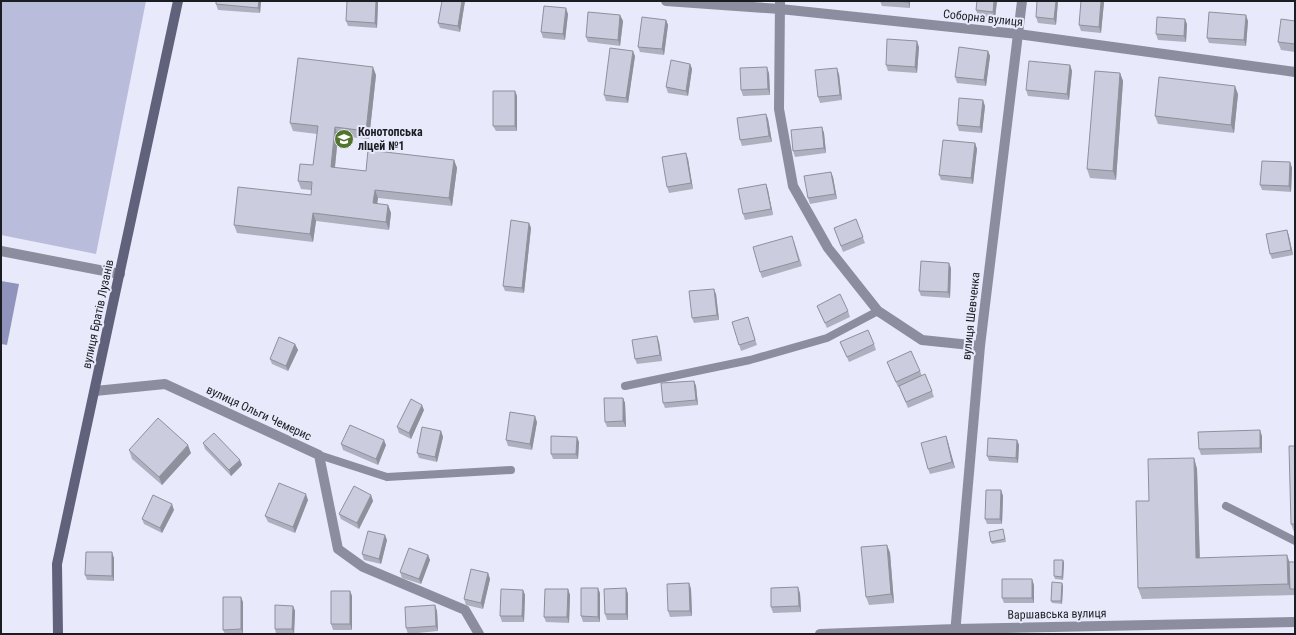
<svg xmlns="http://www.w3.org/2000/svg" width="1296" height="635" font-family="'Roboto Condensed',sans-serif">
  <style>
    .green { fill: #b9bcdb }
    .water { fill: #9094bd }
    .lines { fill: none; stroke-linecap: round; stroke-linejoin: round }
    .lane { stroke: #8c8ea0; stroke-width: 8 }
    .street { stroke: #8c8ea0; stroke-width: 10 }
    .secondary { stroke: #60627c; stroke-width: 10 }
    .wall { fill: #afb0bf }
    .shaded-wall { fill: #8e909b }
    .building { fill: #cbcdde; stroke: #8e909b }
    .labels { text-anchor: middle; dominant-baseline: central; stroke-width: 4; stroke-linejoin: round; paint-order: stroke }
    .street-label { font-size: 12px; fill: #1c1d23; stroke: #e8eafb }
    .poi-label { font-size: 12px; font-weight: bold; fill: #1c1d23; stroke: #e8eafb; text-anchor: start }
  </style>
  <rect width="100%" height="100%" fill="#e8eafb"/>
  <path class="green" d="M1 1H146L96 254 1 235Z"/>
  <path class="water" d="M1 281 19 284 7 345 1 344Z"/>
  <g class="lines">
    <path class="lane" d="M625 386 750 360 827 338 878 311
      M319 455 387 477 511 470
      M1226 506 1295 541"/>
    <path class="street" d="M666 1 780 9 1018 34 1295 72
      M780 1 779 109 793 186 828 248 878 311 922 340 980 346
      M1 251 120 274
      M95 391 165 384 319 455 338 549 363 567 465 610 479 634
      M820 634 955 629 1295 622
      M955 634 980 346 1022 1"/>
    <path class="secondary" d="M58 634 57 564 178 1"/>
  </g>
  <path class="wall" d="M261 1 260 13 218 10 216 4Z
    M465 1 460 32 440 28 438 23Z
    M880 1H910V8L882 6Z
    M977 1H997L995 18 978 16 976 10Z
    M1058 1 1056 25 1038 23 1036 17Z
    M378 2 377 28 348 26 346 21Z
    M1104 2 1101 33 1081 31 1079 25Z
    M568 14 565 40 543 38 541 32Z
    M620 15 623 21 620 46 588 42 586 37Z
    M666 20 668 25 664 55 640 52 638 47Z
    M1248 21 1246 46 1209 43 1207 38Z
    M1295 21V52L1281 50 1278 42Z
    M1187 24 1186 42 1158 40 1156 34Z
    M919 47 917 73 888 71 886 65Z
    M988 51 990 56 986 86 957 83 955 77Z
    M635 56 628 103 606 101 604 95Z
    M690 64 692 69 688 96 668 93 666 87Z
    M1070 65 1072 71 1069 100 1028 96 1026 90Z
    M769 73 770 95 743 96 741 90Z
    M1120 73 1123 81 1116 180 1090 178 1087 169Z
    M839 74 842 100 820 103 818 97Z
    M376 75 369 139 338 136 335 168 366 171 454 160 457 168 452 206 378 198 377 204 388 205 391 213 389 230 316 221 313 242 237 233 234 225 311 195V190L301 189 298 181 313 165 317 134 293 131 290 123Z
    M515 91 517 96V131H496L493 126Z
    M1238 94 1234 133 1158 124 1155 116Z
    M985 106 982 133 959 131 957 125Z
    M766 114 768 119 772 142 742 146 740 140Z
    M822 127 824 133 826 153 795 157 793 151Z
    M975 143 977 149 973 184 941 180 939 175Z
    M688 159 693 189 669 193 667 187Z
    M1290 162 1292 168 1291 192 1262 190 1260 185Z
    M833 177 837 199 810 204 808 198Z
    M766 184 768 190 773 215 745 220 743 214Z
    M856 219 865 243 843 252 834 228Z
    M529 223 531 228 524 293 505 291 503 286Z
    M1287 230 1289 236 1293 255 1272 259 1270 254Z
    M794 241 802 266 762 278 760 272Z
    M951 268 950 298 921 296 919 291Z
    M716 294 719 320 694 323 692 318Z
    M817 306 848 311 850 317 827 328 819 311Z
    M748 317 757 345 741 351 732 322Z
    M659 342 662 361 637 364 635 359Z
    M840 342 874 344 876 350 849 362Z
    M295 344 298 350 288 371 272 364 270 359Z
    M887 362 920 371 922 376 932 391 934 397 908 408 899 387H898Z
    M694 381 696 386 698 405 665 408 663 403Z
    M623 398 625 403 626 427H607L605 422Z
    M424 410 411 439 399 433 397 427Z
    M537 422 532 450 508 446 506 440Z
    M441 431 443 437 437 462 419 458 417 453Z
    M946 436 955 468 930 474 928 469Z
    M1262 436V453L1201 455 1199 449Z
    M1017 440 1019 445 1018 463 989 461 987 456Z
    M579 442 578 459H553L551 454Z
    M203 443 240 460 242 465 231 476 205 449Z
    M341 444 386 445 378 465 343 450Z
    M1295 446V532H1294L1291 524Z
    M129 450 191 453 162 485 132 459Z
    M1194 458 1197 469 1200 558 1295 562V595L1142 599 1138 588 1149 501Z
    M1001 490 1003 496 1002 524H987L985 519Z
    M371 495 373 501 359 529 341 519 339 514Z
    M308 500 295 533 268 522 265 516Z
    M174 510 162 533 144 524 142 519Z
    M1003 529 1006 542 992 544 991 542Z
    M387 540 381 564 364 560 362 554Z
    M887 545 890 553 894 603 869 605 866 597Z
    M428 555 430 560 421 584 402 578 400 572Z
    M114 558V581L87 580 85 575Z
    M1063 560 1064 563 1063 580 1055 579 1054 576Z
    M488 573 490 579 483 609 466 605 464 599Z
    M689 583 691 589 692 616 670 617 668 611Z
    M1062 583 1063 586 1062 604 1052 603 1051 601Z
    M1034 585V603H1004L1002 598Z
    M626 588 628 594V620H607L605 614Z
    M568 589 570 595 569 623 546 622 544 617Z
    M523 590 525 595 524 622H502L500 616Z
    M350 591 352 596V630H333L331 624Z
    M600 593V622H583L581 616Z
    M800 593 801 612 773 613 771 607Z
    M243 602V634H225L223 630Z
    M435 605 437 611 438 631 408 634 406 628Z
    M293 606 295 611 294 634H276L275 629Z"/>
  <path class="shaded-wall" d="M259 1H261L260 13 258 8Z
    M376 1H378V2L377 28 375 23Z
    M462 1H465L460 32 458 26Z
    M908 1H910V8L908 2Z
    M994 1H997L995 18 993 12Z
    M1056 1H1058L1056 25 1054 19Z
    M1101 1H1103L1104 2 1101 33 1099 27Z
    M566 8 568 14 565 40 563 34Z
    M620 15 623 21 620 46 618 40Z
    M1246 15 1248 21 1246 46 1244 40Z
    M1185 19 1187 24 1186 42 1184 36Z
    M666 20 668 25 664 55 662 49Z
    M917 41 919 47 917 73 915 67Z
    M633 51 635 56 628 103 626 98Z
    M988 51 990 56 986 86 984 80Z
    M690 64 692 69 688 96 686 91Z
    M1070 65 1072 71 1069 100 1067 94Z
    M373 67 376 75 369 139 366 131Z
    M767 67 769 73 770 95 768 89Z
    M837 68 839 74 842 100 840 95Z
    M1120 73 1123 81 1116 180 1113 171Z
    M1235 86 1238 94 1234 133 1231 125Z
    M515 91 517 96V131L515 126Z
    M983 100 985 106 982 133 980 127Z
    M766 114 768 119 772 142 769 136Z
    M335 127 338 136 334 175 331 167Z
    M822 127 824 133 826 153 824 148Z
    M975 143 977 149 973 184 971 178Z
    M686 153 688 159 693 189 691 183Z
    M454 160 457 168 452 206 449 198Z
    M1290 162 1292 168 1291 192 1289 186Z
    M831 172 833 177 837 199 835 194Z
    M766 184 768 190 773 215 771 209Z
    M375 190 378 198 376 211 373 203Z
    M388 205 391 213 389 230 386 222Z
    M313 213 316 221 313 242 310 234Z
    M529 223 531 228 524 293 522 288Z
    M1287 230 1289 236 1293 255 1291 250Z
    M949 263 951 268 950 298 948 292Z
    M714 289 716 294 719 320 717 315Z
    M657 336 659 342 662 361 660 355Z
    M295 344 298 350 288 371 286 366Z
    M694 381 696 386 698 405 696 400Z
    M623 398 625 403 626 427 623 421Z
    M422 405 424 410 411 439 409 433Z
    M535 416 537 422 532 450 530 444Z
    M1260 430 1262 436V453L1260 448Z
    M441 431 443 437 437 462 435 457Z
    M946 436 948 442 955 468 952 462Z
    M577 437 579 442 578 459 576 454Z
    M384 440 386 445 378 465 376 459Z
    M1017 440 1019 445 1018 463 1016 458Z
    M188 445 191 453 162 485 159 477Z
    M1194 458 1197 469 1200 568 1196 558Z
    M240 460 242 465 231 476 229 470Z
    M1001 490 1003 496 1002 524 1000 519Z
    M306 494 308 500 295 533 293 527Z
    M371 495 373 501 359 529 357 523Z
    M172 504 174 510 162 533 160 528Z
    M385 535 387 540 381 564 379 559Z
    M887 545 890 553 894 603 891 594Z
    M112 552 114 558V581L112 576Z
    M428 555 430 560 421 584 419 579Z
    M1287 555 1291 566 1290 589 1288 584Z
    M1063 560 1064 563 1063 580 1062 577Z
    M488 573 490 579 483 609 481 603Z
    M1032 579 1034 585V603L1032 598Z
    M689 583 691 589 692 616 690 611Z
    M1062 583 1063 586 1062 604 1061 601Z
    M798 587 800 593 801 612 799 606Z
    M598 588 600 593V622L598 617Z
    M626 588 628 594V620L626 614Z
    M568 589 570 595 569 623 567 617Z
    M523 590 525 595 524 622 522 616Z
    M350 591 352 596V630L350 624Z
    M241 597 243 602V634L241 629Z
    M435 605 437 611 438 631 436 626Z
    M293 606 295 611 294 634 292 629Z"/>
  <path class="building" d="M216 1H259L258 8 216 4Z
    M347 1H376L375 23 346 21Z
    M442 1H462L458 26 438 23Z
    M885 1H908V2Z
    M977 1H994L993 12 976 10Z
    M1037 1H1056L1054 19 1036 17Z
    M1081 1H1101L1099 27 1079 25Z
    M544 6 566 8 563 34 541 32Z
    M588 12 620 15 618 40 586 37Z
    M1209 12 1246 15 1244 40 1207 38Z
    M642 17 666 20 662 49 638 47Z
    M1157 17 1185 19 1184 36 1156 34Z
    M1281 19 1295 21V44L1278 42Z
    M887 39 917 41 915 67 886 65Z
    M959 47 988 51 984 80 955 77Z
    M610 48 633 51 626 98 604 95Z
    M298 58 373 67 366 131 335 127 331 167 366 171 368 150 454 160 449 198 375 190 373 203 388 205 386 222 313 213 310 234 234 225 238 187 311 195 312 182 298 181 300 164 313 165 318 126 290 123Z
    M671 60 690 64 686 91 666 87Z
    M1029 61 1070 65 1067 94 1026 90Z
    M767 67 768 89 741 90 740 68Z
    M837 68 840 95 818 97 815 70Z
    M1095 71 1120 73 1113 171 1087 169Z
    M1159 77 1235 86 1231 125 1155 116Z
    M493 91H515V126H493Z
    M959 98 983 100 980 127 957 125Z
    M766 114 769 136 740 140 737 118Z
    M822 127 824 148 793 151 791 130Z
    M943 140 975 143 971 178 939 175Z
    M686 153 691 183 667 187 662 157Z
    M1262 161 1290 162 1289 186 1260 185Z
    M831 172 835 194 808 198 804 176Z
    M766 184 771 209 743 214 738 189Z
    M856 219 863 237 841 246 834 228Z
    M511 220 529 223 522 288 503 286Z
    M1287 230 1291 250 1270 254 1266 234Z
    M792 236 799 261 760 272 753 247Z
    M921 261 949 263 948 292 919 291Z
    M714 289 717 315 692 318 689 291Z
    M840 294 848 311 825 323 817 306Z
    M748 317 755 340 739 345 732 322Z
    M868 330 874 344 847 357 840 342Z
    M657 336 660 355 635 359 632 340Z
    M279 337 295 344 286 366 270 359Z
    M911 351 920 371 896 382 887 362Z
    M925 374 932 391 906 402 899 386Z
    M694 381 696 400 663 403 661 383Z
    M604 398H623V421L605 422Z
    M411 399 422 405 409 433 397 427Z
    M510 412 535 416 530 444 506 440Z
    M158 418 188 445 159 477 129 450Z
    M350 425 384 440 376 459 341 444Z
    M422 427 441 431 435 457 417 453Z
    M1260 430V448L1199 449 1198 432Z
    M214 433 240 460 229 470 203 443Z
    M551 436 577 437 576 454H551Z
    M946 436 952 462 928 469 921 443Z
    M988 438 1017 440 1016 458 987 456Z
    M1289 446H1295V524H1291Z
    M1194 458 1196 558 1287 555 1288 584 1138 588 1136 501H1149L1148 459Z
    M279 483 306 494 293 527 265 516Z
    M354 486 371 495 357 523 339 514Z
    M986 490H1001L1000 519H985Z
    M153 495 172 504 160 528 142 519Z
    M1003 529 1005 539 991 542 989 532Z
    M368 531 385 535 379 559 362 554Z
    M887 545 891 594 866 597 861 547Z
    M409 548 428 555 419 579 400 572Z
    M86 552H112V576L85 575Z
    M1054 560H1063L1062 577 1054 576Z
    M1289 562H1295V589H1290Z
    M471 569 488 573 481 603 464 599Z
    M1002 579H1032V598H1002Z
    M1052 582 1062 583 1061 601H1051Z
    M689 583 690 611H668L667 584Z
    M798 587 799 606 771 607V588Z
    M581 588H598V617L581 616Z
    M626 588V614H605L604 589Z
    M501 589 523 590 522 616H500Z
    M545 589H568L567 617H544Z
    M331 591H350V624H331Z
    M223 597H241V629L223 630Z
    M275 605 293 606 292 629H275Z
    M435 605 436 626 406 628 405 607Z"/>
  <defs>
    <g id="school-disc" transform="scale(1)"><circle r="9.5" fill="#53742c" stroke="#e8eafb"/><path d="M0-5L7-2L0 1L-7-2ZM-4 1L0 2.5L4 1V4Q0 6-4 4Z" fill="#fff"/></g>
  </defs>
  <g fill-rule="evenodd">
    <use href="#school-disc" x="344" y="139"/>
  </g>
  <g class="labels">
    <g class="street-label">
      <text transform="translate(983 18) rotate(6)">Соборна вулиця</text>
      <text transform="translate(98 314) rotate(-78)">вулиця Братів Лузанів</text>
      <text transform="translate(971 316) rotate(-84)">вулиця Шевченка</text>
      <text transform="translate(259 413) rotate(25)">вулиця Ольги Чемерис</text>
      <text transform="translate(1057 614) rotate(-1)">Варшавська вулиця</text>
    </g>
    <g class="poi-label">
      <text x="358" y="132">Конотопська<tspan x="358" dy="14">ліцей №1</tspan></text>
    </g>
  </g>
  <rect width="1296" height="635" fill="none" stroke="#1c1d23" stroke-width="4"/>
</svg>
